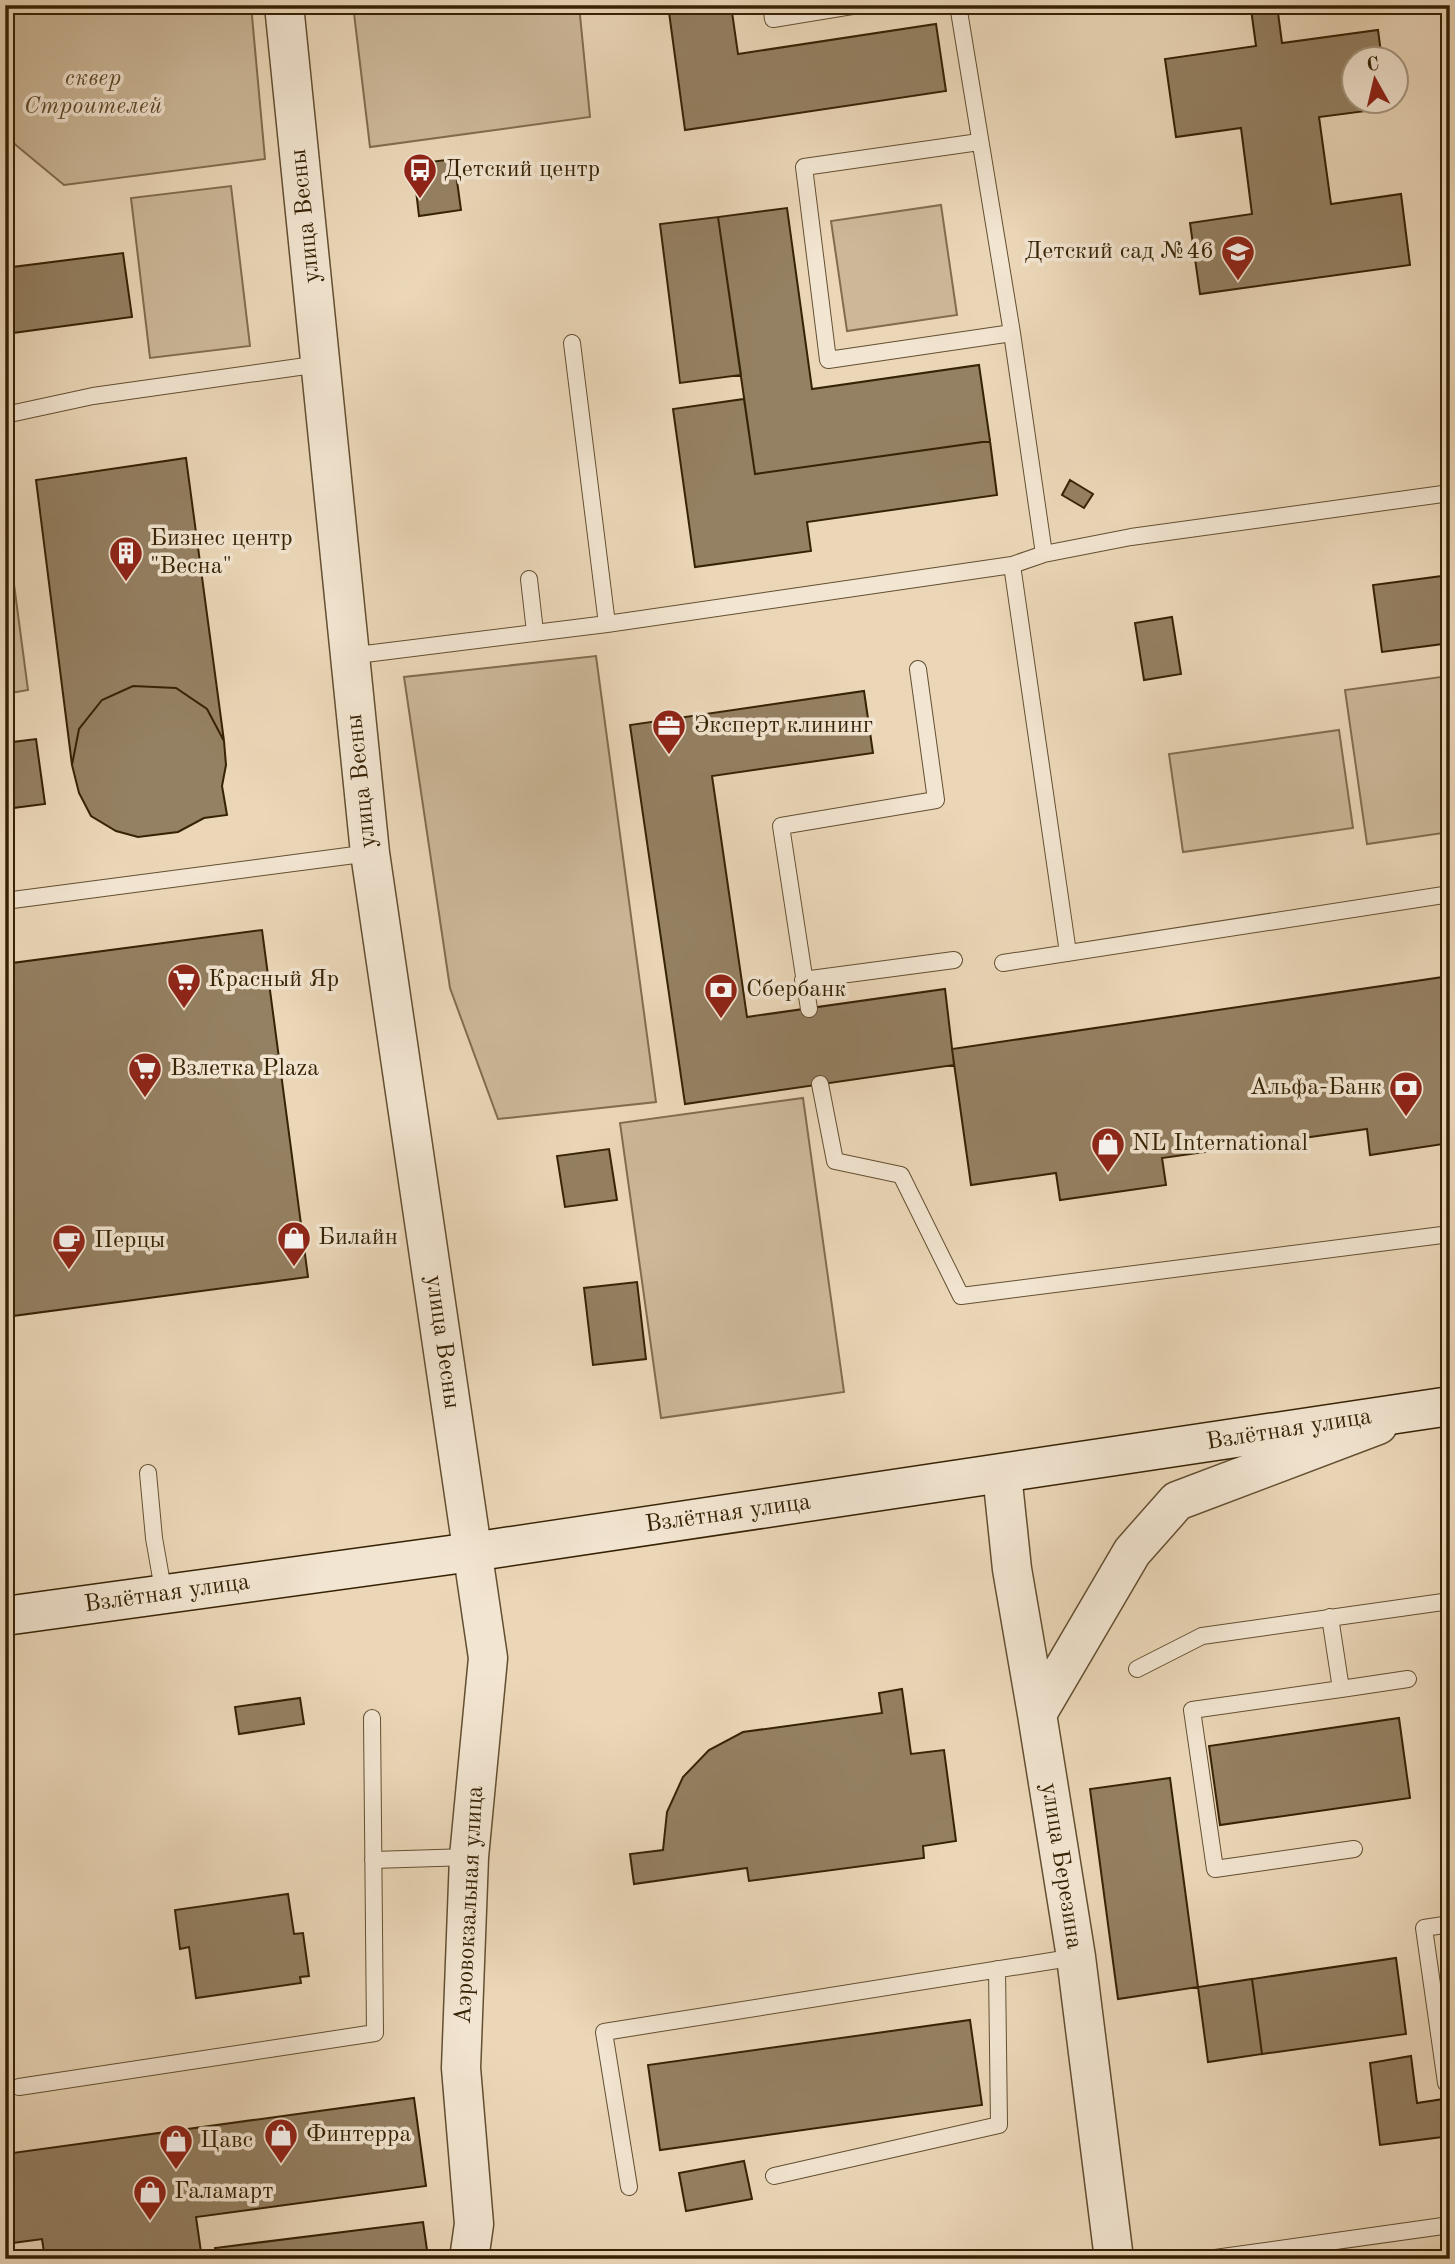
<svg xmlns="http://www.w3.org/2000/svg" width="1455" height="2264" font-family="'Old Standard TT',serif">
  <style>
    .green { fill: #ccb899; stroke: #816d4e; stroke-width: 2 }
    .building { fill: #948062; stroke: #362204; stroke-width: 2 }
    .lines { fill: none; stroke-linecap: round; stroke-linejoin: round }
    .service-casing { stroke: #634f31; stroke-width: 18 }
    .tertiary-casing { stroke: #634f31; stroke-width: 41 }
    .secondary-casing { stroke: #362204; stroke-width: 41 }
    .service { stroke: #f2e5d1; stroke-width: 16 }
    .tertiary { stroke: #f2e5d1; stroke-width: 38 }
    .secondary { stroke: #f2e5d1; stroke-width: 38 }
    .labels { text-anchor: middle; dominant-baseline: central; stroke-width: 7; stroke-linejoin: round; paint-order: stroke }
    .park-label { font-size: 24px; font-style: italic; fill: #5c4829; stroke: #f2e5d1 }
    .poi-label { font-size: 24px; fill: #362204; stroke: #f2e5d1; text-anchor: start }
    .street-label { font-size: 24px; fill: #362204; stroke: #f2e5d1 }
  </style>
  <rect width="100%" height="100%" fill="#ebd7b8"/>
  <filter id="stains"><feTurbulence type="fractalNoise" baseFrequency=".00286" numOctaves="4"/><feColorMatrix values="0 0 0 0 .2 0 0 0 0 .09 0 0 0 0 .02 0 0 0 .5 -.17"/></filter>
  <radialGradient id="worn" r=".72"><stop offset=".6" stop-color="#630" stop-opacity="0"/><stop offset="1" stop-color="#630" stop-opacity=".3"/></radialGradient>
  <path class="green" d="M5 5H251L265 159 64 185 5 136Z
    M353 5H579L590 117 370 147Z
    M231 186 250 346 150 358 131 198Z
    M941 205 957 315 847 331 831 221Z
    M8 539 28 690 5 694V540Z
    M596 656 656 1102 498 1119 450 988 404 677Z
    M1448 676 1450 690V832L1367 844 1345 690Z
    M1339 730 1353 828 1183 852 1169 754Z
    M803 1098 844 1392 661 1418 620 1123Z"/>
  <path class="building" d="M668 5H731L738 54 936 24 946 91 685 130Z
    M1224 5H1279H1277L1282 43 1378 30 1382 60H1354V102H1388L1389 108 1319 117 1331 204 1401 194 1410 265 1200 294 1190 223 1252 214 1241 128 1176 137 1165 59 1256 46 1251 9 1225 13Z
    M454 159 461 210 419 216 413 164Z
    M787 208 812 389 979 365 990 441 755 474 718 217Z
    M718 217 741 375 680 383 660 224Z
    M123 253 132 317 5 334V268Z
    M744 399 755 474 990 441 997 495 807 522 811 551 695 567 673 409Z
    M186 458 224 741 207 709 176 688 133 686 102 700 79 729 72 765 36 480Z
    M1070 480 1093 494 1084 508 1062 495Z
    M1450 575V643L1382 652 1373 585Z
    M1172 617 1181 674 1144 680 1135 623Z
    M133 686 176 688 207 709 224 741 226 765 222 786 227 815 204 818 178 832 138 837 116 831 91 816 79 793 72 765 79 729 102 700Z
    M864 691 873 753 712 776 747 1017 945 989 954 1065 685 1104 630 725Z
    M36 739 45 804 5 809V743Z
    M262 930 308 1277 5 1317V964Z
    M1450 976V1143L1370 1155 1367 1129 1162 1158 1166 1185 1060 1200 1056 1173 971 1185 952 1049Z
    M609 1149 617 1200 565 1207 557 1156Z
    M637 1282 646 1359 593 1365 584 1288Z
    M902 1689 911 1754 944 1750 956 1841 923 1846 924 1858 749 1881 747 1868 634 1884 630 1854 663 1850 667 1812 683 1777 709 1750 743 1732 882 1713 879 1693Z
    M300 1698 304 1724 239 1734 235 1707Z
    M1399 1718 1410 1798 1220 1825 1209 1746Z
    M1170 1778 1198 1987 1118 1999 1090 1789Z
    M288 1894 294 1934 303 1933 309 1976 300 1977 301 1983 196 1998 189 1947 180 1949 175 1910Z
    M1450 1949V1992L1443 1950Z
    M1396 1958 1406 2034 1262 2054 1252 1979Z
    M1252 1979 1262 2054 1208 2062 1198 1987Z
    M970 2020 982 2105 660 2150 648 2065Z
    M1411 2056 1417 2103 1450 2098V2136L1380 2145 1370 2063Z
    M414 2098 426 2186 196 2217 202 2259H45L42 2239 5 2244V2154Z
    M744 2161 752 2199 686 2211 679 2173Z
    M423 2222 428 2257 413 2259H217L215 2248Z
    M717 2253 719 2259H688Z"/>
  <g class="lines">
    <g class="service-casing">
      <path id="service" d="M771 5 773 19 858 5
        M958 5 1012 333 1044 554
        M979 142 804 167 828 360 1012 333
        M572 343 607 624
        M5 415 93 396 320 364
        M1012 565 1068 953
        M529 579 535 632
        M349 656 607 624 1012 565 1044 554 1131 537 1450 493
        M5 901 370 853
        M1003 963 1450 894
        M803 980 954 960
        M809 1009 781 826 936 800 918 669
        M820 1084 835 1161 901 1175 961 1296 1450 1234
        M148 1473 154 1538 164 1595
        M1330 1617 1341 1689 1192 1710 1215 1869 1354 1849
        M1137 1669 1202 1636 1450 1601
        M1341 1689 1408 1679
        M373 1860 469 1857
        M1450 1924 1424 1928 1446 2083 1450 2082
        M19 2087 375 2033 372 1718
        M774 2176 999 2125 997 1969
        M629 2187 604 2032 1076 1957
        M1208 2259 1450 2225"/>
    </g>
    <g class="tertiary-casing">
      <path id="tertiary" d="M284 5 370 853 488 1658 469 1857 461 2068 474 2224 469 2259
        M1002 1474 1012 1569 1037 1714 1076 1957 1114 2259
        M1037 1714 1132 1552 1177 1501 1378 1425"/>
    </g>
    <g class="secondary-casing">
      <path id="secondary" d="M5 1616 472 1552 1450 1406"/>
    </g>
    <use href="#service" class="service"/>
    <use href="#tertiary" class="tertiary"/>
    <use href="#secondary" class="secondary"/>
  </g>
  <defs>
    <g id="bus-pin" transform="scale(1.75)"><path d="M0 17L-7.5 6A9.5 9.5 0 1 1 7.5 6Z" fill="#8f2418" stroke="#f2e5d1"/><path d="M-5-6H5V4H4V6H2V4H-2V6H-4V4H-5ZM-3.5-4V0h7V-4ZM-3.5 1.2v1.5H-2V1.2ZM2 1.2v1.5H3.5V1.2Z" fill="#fff"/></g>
    <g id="school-pin" transform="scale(1.75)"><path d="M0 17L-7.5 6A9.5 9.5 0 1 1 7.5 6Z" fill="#8f2418" stroke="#f2e5d1"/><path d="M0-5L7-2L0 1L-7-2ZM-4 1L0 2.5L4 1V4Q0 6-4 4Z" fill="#fff"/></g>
    <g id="building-pin" transform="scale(1.75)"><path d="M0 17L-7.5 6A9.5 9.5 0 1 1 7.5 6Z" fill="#8f2418" stroke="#f2e5d1"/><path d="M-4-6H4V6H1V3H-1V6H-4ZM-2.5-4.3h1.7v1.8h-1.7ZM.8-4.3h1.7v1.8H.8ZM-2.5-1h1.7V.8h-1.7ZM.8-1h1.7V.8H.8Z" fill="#fff"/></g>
    <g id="office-pin" transform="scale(1.75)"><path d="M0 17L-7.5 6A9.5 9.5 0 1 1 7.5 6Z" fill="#8f2418" stroke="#f2e5d1"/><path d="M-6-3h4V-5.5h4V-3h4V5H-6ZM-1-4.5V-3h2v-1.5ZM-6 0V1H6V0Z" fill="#fff"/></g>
    <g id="supermarket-pin" transform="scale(1.75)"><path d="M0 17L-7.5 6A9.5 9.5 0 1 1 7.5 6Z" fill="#8f2418" stroke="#f2e5d1"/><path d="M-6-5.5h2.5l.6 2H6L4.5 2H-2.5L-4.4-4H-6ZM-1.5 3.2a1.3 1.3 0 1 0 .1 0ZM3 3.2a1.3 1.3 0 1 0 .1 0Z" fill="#fff"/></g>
    <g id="bank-pin" transform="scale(1.75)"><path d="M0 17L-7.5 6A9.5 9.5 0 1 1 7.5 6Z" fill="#8f2418" stroke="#f2e5d1"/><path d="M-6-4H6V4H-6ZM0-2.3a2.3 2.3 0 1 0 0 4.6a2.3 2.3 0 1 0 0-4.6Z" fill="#fff"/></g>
    <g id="shop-pin" transform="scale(1.75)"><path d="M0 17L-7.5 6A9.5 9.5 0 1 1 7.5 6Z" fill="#8f2418" stroke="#f2e5d1"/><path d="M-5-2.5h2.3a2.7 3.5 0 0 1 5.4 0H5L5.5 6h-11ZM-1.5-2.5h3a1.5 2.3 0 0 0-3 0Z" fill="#fff"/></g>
    <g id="cafe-pin" transform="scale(1.75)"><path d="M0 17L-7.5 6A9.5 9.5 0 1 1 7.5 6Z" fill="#8f2418" stroke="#f2e5d1"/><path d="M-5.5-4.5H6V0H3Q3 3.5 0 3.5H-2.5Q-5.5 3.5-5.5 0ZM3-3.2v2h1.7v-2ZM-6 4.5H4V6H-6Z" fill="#fff"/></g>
  </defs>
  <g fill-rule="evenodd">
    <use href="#bus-pin" x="420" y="170"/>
    <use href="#school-pin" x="1238" y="252"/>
    <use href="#building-pin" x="126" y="553"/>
    <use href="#office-pin" x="669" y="726"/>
    <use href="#supermarket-pin" x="184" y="980"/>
    <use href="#bank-pin" x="721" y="990"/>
    <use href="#supermarket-pin" x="145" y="1069"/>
    <use href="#bank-pin" x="1406" y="1088"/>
    <use href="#shop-pin" x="1108" y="1144"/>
    <use href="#shop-pin" x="294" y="1238"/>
    <use href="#cafe-pin" x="69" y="1241"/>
    <use href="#shop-pin" x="281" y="2135"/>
    <use href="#shop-pin" x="176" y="2141"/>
    <use href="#shop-pin" x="150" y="2192"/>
  </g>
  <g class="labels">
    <g class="park-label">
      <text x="93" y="79">сквер<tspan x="93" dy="28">Строителей</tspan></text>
    </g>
    <g class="poi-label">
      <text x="444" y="170">Детский центр</text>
      <text x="1214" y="252" text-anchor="end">Детский сад №46</text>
      <text x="150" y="539">Бизнес центр<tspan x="150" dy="28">"Весна"</tspan></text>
      <text x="694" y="726">Эксперт клининг</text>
      <text x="208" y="980">Красный Яр</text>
      <text x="746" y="990">Сбербанк</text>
      <text x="170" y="1069">Взлетка Plaza</text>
      <text x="1382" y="1088" text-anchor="end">Альфа-Банк</text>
      <text x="1132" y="1144">NL International</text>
      <text x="318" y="1238">Билайн</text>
      <text x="94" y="1241">Перцы</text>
      <text x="306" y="2135">Финтерра</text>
      <text x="200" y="2141">Цавс</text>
      <text x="174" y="2192">Галамарт</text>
    </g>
    <g class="street-label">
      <text transform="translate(306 216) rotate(-96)">улица Весны</text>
      <text transform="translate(362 781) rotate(-96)">улица Весны</text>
      <text transform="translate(442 1342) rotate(82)">улица Весны</text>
      <text transform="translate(1289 1430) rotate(-9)">Взлётная улица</text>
      <text transform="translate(728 1514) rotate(-8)">Взлётная улица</text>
      <text transform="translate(167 1594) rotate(-8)">Взлётная улица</text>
      <text transform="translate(1061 1866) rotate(81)">улица Березина</text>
      <text transform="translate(470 1905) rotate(-87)">Аэровокзальная улица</text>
    </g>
  </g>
  <rect width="1455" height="2264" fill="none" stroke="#ebd7b8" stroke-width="28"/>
  <rect x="7" y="7" width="1441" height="2250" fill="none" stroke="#362204" stroke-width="3.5"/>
  <rect x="14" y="14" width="1427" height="2236" fill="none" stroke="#362204" stroke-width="2"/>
  <g transform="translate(1375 80) rotate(352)"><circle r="33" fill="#f2e5d1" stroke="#a7977f" stroke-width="2"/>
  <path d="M0-5L12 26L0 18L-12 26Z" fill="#8f2418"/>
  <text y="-10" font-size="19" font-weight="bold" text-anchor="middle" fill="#362204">С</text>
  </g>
  <rect width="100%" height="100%" filter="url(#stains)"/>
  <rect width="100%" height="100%" fill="url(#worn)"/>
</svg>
